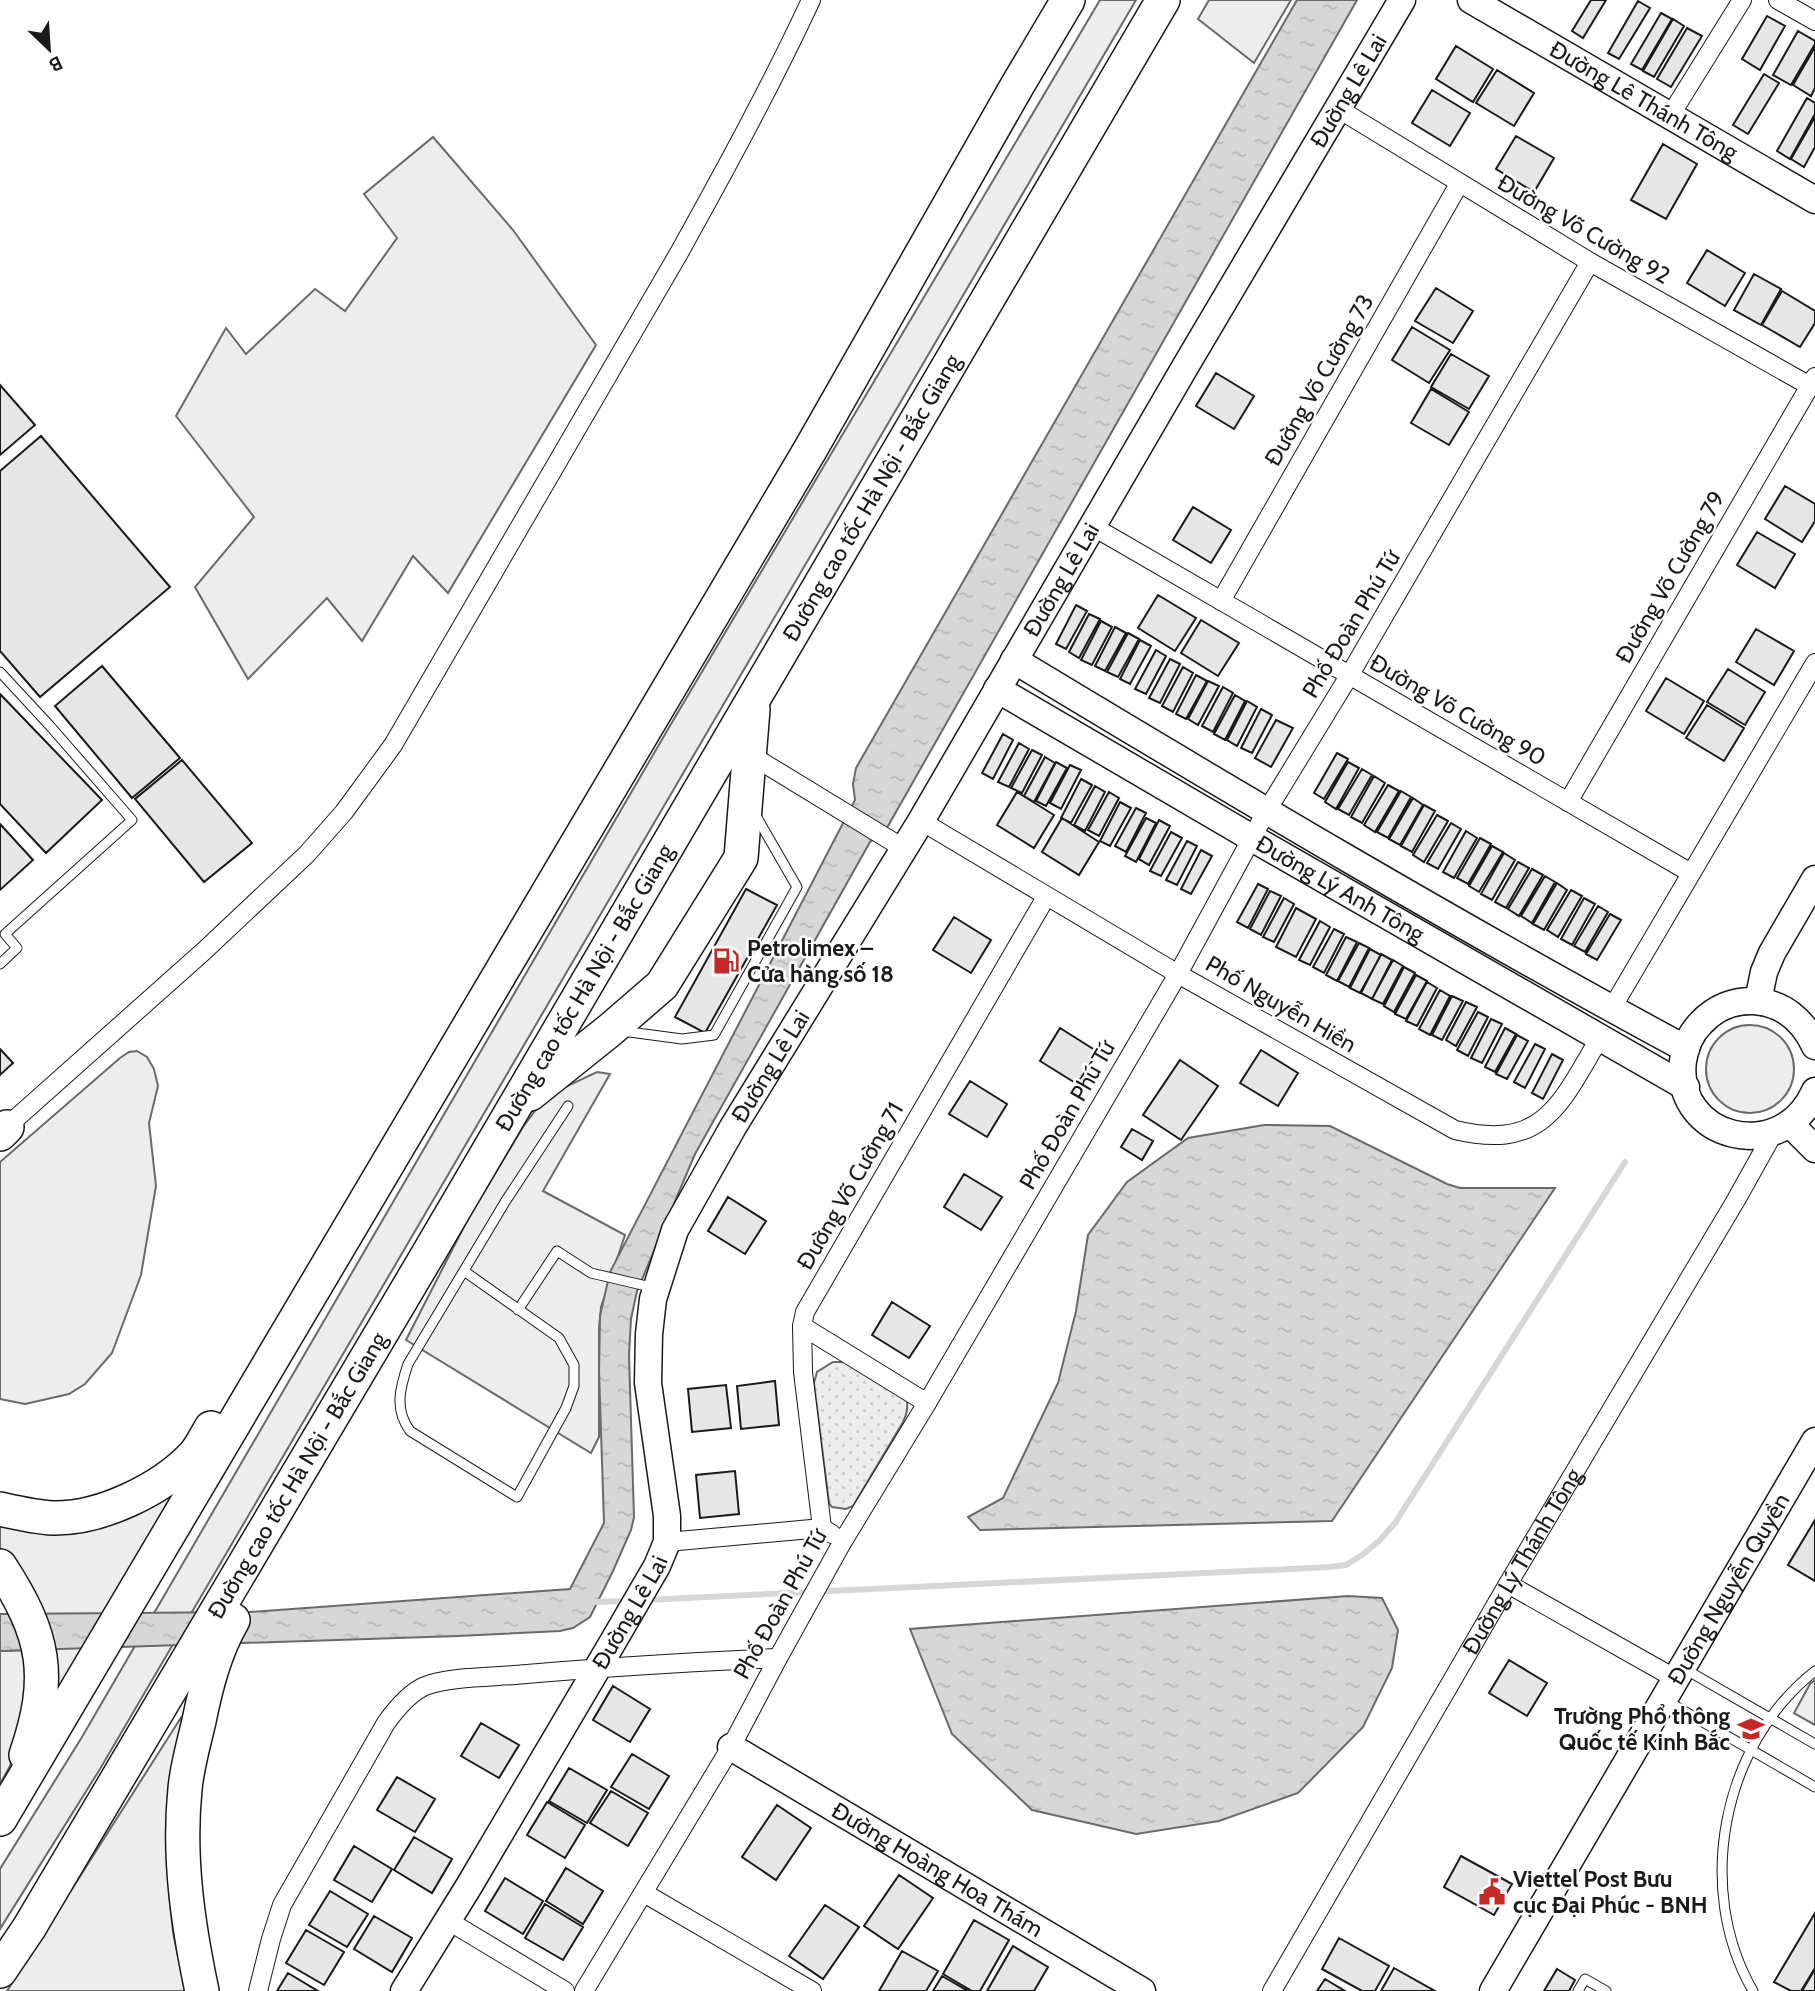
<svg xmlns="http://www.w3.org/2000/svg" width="1815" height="1991" font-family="Cabin,sans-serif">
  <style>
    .built { fill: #ededed; stroke: #6a6a6a; stroke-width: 2 }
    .park { fill: url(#park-dots); stroke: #6a6a6a; stroke-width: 2 }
    .water { fill: url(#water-ripples); stroke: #6a6a6a; stroke-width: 2 }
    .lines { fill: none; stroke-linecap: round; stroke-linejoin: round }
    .stream { stroke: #d7d7d7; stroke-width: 6 }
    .building { fill: #e6e6e6; stroke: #1a1a1a; stroke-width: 2 }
    .lane-casing { stroke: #1a1a1a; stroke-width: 11 }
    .street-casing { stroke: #1a1a1a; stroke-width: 20 }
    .secondary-casing { stroke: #1a1a1a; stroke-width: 29 }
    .highway-casing { stroke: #1a1a1a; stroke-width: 36 }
    .lane { stroke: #fff; stroke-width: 9 }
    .street { stroke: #fff; stroke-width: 18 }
    .secondary { stroke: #fff; stroke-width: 26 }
    .highway { stroke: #fff; stroke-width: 33 }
    .labels { text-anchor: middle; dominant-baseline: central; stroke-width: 5; stroke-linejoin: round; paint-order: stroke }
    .street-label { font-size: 23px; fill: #1a1a1a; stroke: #fff }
    .poi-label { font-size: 23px; font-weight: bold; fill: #1a1a1a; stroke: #fff; text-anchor: start }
  </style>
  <defs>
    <pattern id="park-dots" width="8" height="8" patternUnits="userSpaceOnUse" patternTransform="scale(1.75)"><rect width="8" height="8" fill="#ededed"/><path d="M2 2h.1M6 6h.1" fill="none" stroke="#cbcbcb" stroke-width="1.8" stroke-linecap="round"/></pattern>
    <pattern id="water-ripples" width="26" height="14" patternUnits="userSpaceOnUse" patternTransform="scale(1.75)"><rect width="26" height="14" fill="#d7d7d7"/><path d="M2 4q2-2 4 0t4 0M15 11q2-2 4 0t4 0" fill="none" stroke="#b8b8b8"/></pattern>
  </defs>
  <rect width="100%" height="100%" fill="#fff"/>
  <path class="built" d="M1100 0H1136L100 1769 0 1929V1869L82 1737 671 724Z
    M1209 0H1291L1254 63 1198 19Z
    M433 137 513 230 596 345 448 593 413 556 362 641 327 598 248 679 195 587 254 517 176 416 226 328 246 354 315 289 345 311 397 238 364 194Z
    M1706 1069a44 44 0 1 1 88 0a44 44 0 1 1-88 0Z
    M137 1051 147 1057 154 1069 158 1086 149 1123 156 1186 141 1275 112 1353 85 1384 69 1394 25 1404 0 1399V1162L120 1058 129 1052Z
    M597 1072 610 1074 543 1191 625 1235 601 1307 599 1329V1437L591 1453 406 1340 470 1215 523 1127 546 1096Z
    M189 1486 47 1730 11 1561 0 1548V1520Z
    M27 1650 29 1677 16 1755 0 1784V1651Z
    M1815 1680V1725L1794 1713 1810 1684Z
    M182 1716 171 1795 169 1892 173 1932 185 1991H7Z"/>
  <path class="park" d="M833 1362H845L906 1398C909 1406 907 1414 903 1422L853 1506 846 1509 832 1507 829 1503 814 1383 817 1372Z"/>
  <path class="water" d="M1297 0H1357L888 826 870 842 695 1154 637 1291 631 1319 629 1355 634 1517 631 1530 613 1571 590 1617 573 1628 560 1631 458 1636 0 1651V1614L249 1612 570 1589 604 1523 599 1371 600 1316 610 1272 855 800 853 784 856 768Z
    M1264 1125 1330 1126 1447 1184 1460 1188H1555L1332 1521 980 1530 968 1517 1003 1498 1058 1383 1076 1311 1088 1235 1127 1182 1188 1138Z
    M1348 1596 1382 1598 1398 1630 1392 1668 1363 1727 1298 1793 1219 1821 1136 1834 1032 1810 952 1734 910 1629Z"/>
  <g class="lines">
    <path class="stream" d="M645 1600 1330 1567 1346 1565 1362 1555 1379 1541 1395 1523 1625 1162
      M592 1602 627 1601"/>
  </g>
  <path class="building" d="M1591 0H1606L1583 38 1572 31Z
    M1638 1 1650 8 1619 59 1608 53Z
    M1661 13 1672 19 1642 70 1631 64Z
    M1767 16 1785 26 1760 70 1742 59Z
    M1673 19 1684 26 1654 77 1643 71Z
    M1687 28 1702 36 1671 87 1657 79Z
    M1798 31 1815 41V44L1791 85 1773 75Z
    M1456 46 1493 69 1473 102 1436 79Z
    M1815 47V88L1811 96 1793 85Z
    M1497 70 1534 93 1514 126 1476 103Z
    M1764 74 1779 83 1748 134 1733 125Z
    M1432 90 1470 113 1450 146 1412 123Z
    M1807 98 1815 103V114L1790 159 1777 151Z
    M1815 117V147L1804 167 1791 159Z
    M1516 136 1554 158 1534 192 1496 169Z
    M1663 144 1697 164 1666 219 1631 200Z
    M1707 250 1745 273 1725 306 1687 283Z
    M1754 274 1781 289 1761 325 1734 310Z
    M1436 288 1473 311 1453 343 1415 321Z
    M1782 291 1815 311V323L1800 347 1762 325Z
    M1412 327 1450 350 1429 383 1392 360Z
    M1451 354 1489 376 1469 409 1431 387Z
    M1216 373 1254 396 1234 429 1196 406Z
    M0 385 35 425 0 455Z
    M1431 389 1469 412 1449 445 1411 423Z
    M41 436 170 587 40 697 0 651V471Z
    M1785 486 1815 504V521L1802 542 1765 519Z
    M1193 507 1231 530 1211 563 1173 540Z
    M1757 532 1795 554 1775 588 1737 565Z
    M1158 595 1196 618 1175 651 1138 628Z
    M1076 605 1087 611 1066 649 1056 644Z
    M1089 614 1100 619 1079 658 1069 652Z
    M1201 620 1239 643 1218 676 1181 653Z
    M1101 621 1112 627 1092 665 1081 660Z
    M1115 627 1126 633 1105 671 1095 666Z
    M1756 629 1794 651 1774 685 1736 662Z
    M1128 633 1139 639 1118 677 1107 672Z
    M1140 640 1151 646 1130 684 1120 679Z
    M1156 650 1166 656 1146 694 1135 689Z
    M1170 659 1180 664 1160 703 1149 698Z
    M102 666 180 758 132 798 55 706Z
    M1183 667 1193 673 1173 712 1162 706Z
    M1728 669 1765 692 1745 725 1707 702Z
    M1196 675 1207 681 1186 719 1176 714Z
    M1666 678 1704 701 1684 734 1646 711Z
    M1208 681 1219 686 1198 725 1188 719Z
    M1223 687 1233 693 1213 732 1202 726Z
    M0 694 102 800 46 853 0 804Z
    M1235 695 1245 701 1225 740 1214 734Z
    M1247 701 1257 707 1237 746 1227 740Z
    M1707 705 1744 728 1724 761 1686 738Z
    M1261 709 1272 715 1252 753 1241 748Z
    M1276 720 1293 728 1271 767 1255 758Z
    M1003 734 1013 740 993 779 982 773Z
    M1019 743 1029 749 1009 787 998 782Z
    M1032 750 1042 755 1022 793 1011 788Z
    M1337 753 1348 759 1324 799 1314 793Z
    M1045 757 1055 763 1034 802 1024 796Z
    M182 760 252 843 204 882 135 799Z
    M1056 762 1067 768 1046 806 1036 801Z
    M1348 762 1359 768 1336 809 1325 802Z
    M1070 765 1081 770 1061 809 1050 803Z
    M1362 769 1372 775 1349 815 1338 809Z
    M1374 776 1385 783 1362 823 1351 817Z
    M1081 779 1092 785 1071 823 1061 818Z
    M1388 785 1399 791 1375 832 1364 825Z
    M1095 786 1105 792 1085 831 1074 825Z
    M1401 791 1411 797 1388 838 1377 832Z
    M1017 792 1054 815 1034 848 997 825Z
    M1109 792 1119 798 1099 836 1088 830Z
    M1413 798 1423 805 1400 845 1389 839Z
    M1120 802 1131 808 1110 846 1100 841Z
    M1424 805 1435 811 1412 852 1401 846Z
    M1136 808 1146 813 1126 852 1115 846Z
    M1437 815 1448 821 1424 862 1413 855Z
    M1062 818 1099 842 1079 875 1042 852Z
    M1146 818 1156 823 1136 862 1125 856Z
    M1159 820 1170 826 1149 865 1139 859Z
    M1451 823 1461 829 1438 869 1427 863Z
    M0 824 33 860 0 890Z
    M1466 831 1477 838 1454 878 1443 872Z
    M1171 832 1182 838 1161 876 1150 871Z
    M1480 838 1491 844 1468 884 1457 878Z
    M1187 841 1197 846 1177 885 1166 880Z
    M1492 846 1503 852 1479 892 1469 886Z
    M1201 850 1212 856 1191 894 1181 889Z
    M1504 853 1515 860 1492 900 1481 894Z
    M1518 862 1529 868 1506 908 1495 902Z
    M1532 869 1543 875 1519 916 1508 909Z
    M1545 876 1555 882 1532 923 1521 916Z
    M1557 883 1567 890 1544 930 1533 924Z
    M1258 884 1268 889 1248 928 1237 922Z
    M746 889 777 905 705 1033 675 1017Z
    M1571 890 1582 896 1558 937 1547 930Z
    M1270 891 1281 896 1261 935 1250 929Z
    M1284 898 1294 904 1274 942 1263 937Z
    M1584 898 1595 904 1572 945 1561 939Z
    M1598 906 1608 912 1585 952 1574 946Z
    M1296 908 1316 919 1296 957 1276 947Z
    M1610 914 1621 920 1597 960 1586 954Z
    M954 917 991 940 971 973 933 950Z
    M1320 921 1330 927 1310 965 1299 960Z
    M1334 929 1344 934 1324 973 1313 967Z
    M1346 937 1357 942 1337 981 1326 975Z
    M1359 943 1369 948 1349 987 1338 981Z
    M1370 949 1381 955 1360 993 1350 988Z
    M1381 954 1392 960 1372 999 1361 993Z
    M1393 960 1403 966 1383 1004 1372 999Z
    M1404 967 1415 973 1394 1012 1384 1006Z
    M1416 975 1427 981 1406 1019 1395 1014Z
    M1427 982 1437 988 1417 1026 1406 1021Z
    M1440 990 1450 996 1430 1035 1419 1029Z
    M1452 996 1463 1001 1442 1040 1432 1035Z
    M1466 1002 1477 1007 1456 1046 1446 1040Z
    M1478 1012 1488 1017 1468 1056 1457 1050Z
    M1491 1019 1502 1024 1482 1063 1471 1058Z
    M1060 1028 1098 1052 1077 1084 1040 1061Z
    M1505 1028 1516 1034 1495 1072 1485 1067Z
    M1517 1035 1528 1041 1507 1079 1496 1074Z
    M1535 1044 1545 1049 1525 1088 1514 1082Z
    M0 1049 13 1063 0 1075Z
    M1261 1050 1298 1073 1278 1106 1240 1083Z
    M1552 1054 1563 1060 1543 1099 1532 1093Z
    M1180 1060 1218 1086 1181 1140 1143 1115Z
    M970 1081 1007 1104 987 1137 949 1114Z
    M1132 1129 1153 1141 1142 1160 1121 1147Z
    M964 1174 1002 1197 981 1230 944 1207Z
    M728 1197 766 1221 745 1254 708 1231Z
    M892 1302 930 1326 909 1358 872 1335Z
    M775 1381 779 1425 741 1429 737 1386Z
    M726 1385 731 1428 692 1432 688 1389Z
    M735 1471 739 1514 700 1518 696 1475Z
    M1815 1520V1581L1788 1565Z
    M1509 1660 1547 1683 1527 1716 1489 1693Z
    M613 1686 650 1709 630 1742 593 1720Z
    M481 1723 519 1745 499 1778 461 1756Z
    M632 1754 669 1776 649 1809 611 1787Z
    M569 1768 607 1790 587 1823 549 1801Z
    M397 1777 435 1799 415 1832 377 1810Z
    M611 1791 648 1813 628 1846 590 1823Z
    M547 1802 585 1825 565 1858 527 1835Z
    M777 1805 811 1828 776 1880 742 1857Z
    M414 1837 452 1859 432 1893 394 1870Z
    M354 1846 392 1869 372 1902 334 1880Z
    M1461 1856 1512 1884 1494 1915 1444 1887Z
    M566 1868 603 1891 583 1924 546 1901Z
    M899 1875 933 1898 898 1949 864 1926Z
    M505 1878 543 1901 523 1934 485 1911Z
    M330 1891 368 1914 347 1947 309 1925Z
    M545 1904 583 1927 563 1960 525 1938Z
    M825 1905 859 1927 823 1979 789 1956Z
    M1815 1913V1968L1801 1991H1791L1774 1982Z
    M374 1916 412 1938 392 1972 354 1949Z
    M974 1920 1009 1940 980 1991H972L943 1974Z
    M306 1930 344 1952 324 1985 286 1963Z
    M1339 1938 1389 1966 1375 1991H1362L1322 1969Z
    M1013 1946 1048 1967 1034 1991H987Z
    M902 1951 938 1971 926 1991H879Z
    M1394 1968 1435 1991H1381Z
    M1557 1969 1575 1980 1569 1991H1544Z
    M1815 1969V1991H1802Z
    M288 1973 318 1991H277Z
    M942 1976 968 1991H933Z
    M1325 1979 1345 1991H1317Z"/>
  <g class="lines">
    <g class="lane-casing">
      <path id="lane" d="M0 672 50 726 132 820 5 934 17 948 0 964
        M622 1031 682 1039 714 1035 797 887 755 814
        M464 1271 559 1338 574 1365V1386L566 1408 517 1497 410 1431C394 1409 400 1388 408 1364L505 1202 568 1106
        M518 1310 557 1251 591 1273 655 1288
        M1683 1668 1815 1744
        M1665 1700 1815 1787
        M1578 1991 1585 1979 1606 1991
        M1753 1991C1694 1889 1722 1744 1815 1671"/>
    </g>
    <g class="street-casing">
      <g id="street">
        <path d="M1778 0 1815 21"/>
        <path d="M1337 108 1590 262 1810 386"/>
        <path d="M1670 116 1742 0"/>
        <path d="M1092 526 1691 873"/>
        <path d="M1221 601 1459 184"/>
        <path d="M749 754 903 848"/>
        <path d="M1568 802 1815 377"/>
        <path d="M921 821 1178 974 1455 1130C1543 1151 1560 1105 1599 1039"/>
        <path d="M1612 1008 1815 663"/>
        <path d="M3 1130 204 951 307 854 344 812 393 745 679 253C725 170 771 86 811 0"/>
        <path d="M802 1326 927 1403"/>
        <path d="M822 1528 803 1372 802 1326 805 1312 1046 897"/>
        <path d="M667 1542 822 1528 832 1534"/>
        <path d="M1508 1584 1676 1679"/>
        <path d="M644 1893 812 1991"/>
        <path d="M447 1920 565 1991"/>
        <path d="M258 1991 271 1939 282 1905 386 1723C396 1709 409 1693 425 1686 447 1677 490 1677 515 1675 602 1667 690 1662 778 1658"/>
        <path d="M584 1991 731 1747 778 1658 843 1541 927 1403 1178 974 1266 812 1349 676 1590 262"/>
        <path id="s1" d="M1272 1991 1508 1584 1736 1200 1774 1132"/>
      </g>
    </g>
    <g class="secondary-casing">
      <g id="secondary">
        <path id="s2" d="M1471 0 1815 200"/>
        <path d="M1014 660C1236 794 1458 926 1686 1049"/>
        <path id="s3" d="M997 689 1252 838 1686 1087"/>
        <path d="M1758 1001 1764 972 1772 953 1815 879"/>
        <path d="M1815 1046C1803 1020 1783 1003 1754 1001 1734 1000 1715 1008 1701 1023 1691 1033 1685 1047 1683 1061 1673 1139 1782 1167 1815 1091"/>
        <path d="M1790 1124 1815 1149"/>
        <path id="s4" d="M731 1747 1142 1991"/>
        <path id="s5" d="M404 1991 469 1886 614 1640 657 1566 667 1542V1516L648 1383 649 1334 653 1299 675 1230 733 1127 921 821 1185 367 1402 0"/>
        <path id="s6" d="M1493 1991 1815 1441"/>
      </g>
    </g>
    <g class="highway-casing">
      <g id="highway">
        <path d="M530 1094 610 1030 662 985 741 858 753 709"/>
        <path d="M0 1134 7 1127"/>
        <path d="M0 1509C18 1513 35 1517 53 1518 101 1519 162 1489 194 1455 201 1447 206 1436 211 1428"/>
        <path d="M0 1566C45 1635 53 1676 26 1755"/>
        <path d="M0 1819 810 450 1017 86 1068 0"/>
        <path id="s7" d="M0 1971 29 1928 430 1251 1163 0"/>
        <path d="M202 1991C188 1925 178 1857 185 1789 187 1766 194 1743 199 1721 206 1686 215 1651 233 1620"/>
      </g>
    </g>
    <use href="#lane" class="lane"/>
    <use href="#street" class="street"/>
    <use href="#secondary" class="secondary"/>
    <use href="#highway" class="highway"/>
  </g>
  <defs>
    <g id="fuel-bare" transform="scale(2.1)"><path d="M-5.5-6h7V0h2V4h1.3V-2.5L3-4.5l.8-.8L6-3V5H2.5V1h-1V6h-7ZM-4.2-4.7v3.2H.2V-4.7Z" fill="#c62828" stroke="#fff" stroke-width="2.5" paint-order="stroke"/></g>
    <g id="school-bare" transform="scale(2.1)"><path d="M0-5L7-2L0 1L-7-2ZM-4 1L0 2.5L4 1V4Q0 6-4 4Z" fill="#c62828" stroke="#fff" stroke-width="2.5" paint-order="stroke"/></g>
    <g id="civic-bare" transform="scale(2.1)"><path d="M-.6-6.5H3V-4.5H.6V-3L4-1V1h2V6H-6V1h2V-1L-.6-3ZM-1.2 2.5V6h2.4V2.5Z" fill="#c62828" stroke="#fff" stroke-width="2.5" paint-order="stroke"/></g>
  </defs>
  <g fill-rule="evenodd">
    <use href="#fuel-bare" x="726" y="961"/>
    <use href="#school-bare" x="1751" y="1729"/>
    <use href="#civic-bare" x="1492" y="1892"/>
  </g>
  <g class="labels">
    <g class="street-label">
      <text stroke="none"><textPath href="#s5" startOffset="2161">Đường Lê Lai</textPath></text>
      <text stroke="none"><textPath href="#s2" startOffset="200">Đường Lê Thánh Tông</textPath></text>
      <text transform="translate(1584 229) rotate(30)">Đường Võ Cường 92</text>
      <text transform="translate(1319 380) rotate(-60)">Đường Võ Cường 73</text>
      <text stroke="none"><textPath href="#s7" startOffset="1712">Đường cao tốc Hà Nội - Bắc Giang</textPath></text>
      <text transform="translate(1670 577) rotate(-60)">Đường Võ Cường 79</text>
      <text stroke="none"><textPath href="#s5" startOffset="1594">Đường Lê Lai</textPath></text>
      <text transform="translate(1351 624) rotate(-59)">Phố Đoàn Phú Tứ</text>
      <text transform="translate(1458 710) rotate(30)">Đường Võ Cường 90</text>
      <text stroke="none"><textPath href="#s3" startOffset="397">Đường Lý Anh Tông</textPath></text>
      <text stroke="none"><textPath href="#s7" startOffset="1144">Đường cao tốc Hà Nội - Bắc Giang</textPath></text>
      <text transform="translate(1281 1004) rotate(30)">Phố Nguyễn Hiền</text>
      <text stroke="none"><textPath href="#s5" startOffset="1027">Đường Lê Lai</textPath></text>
      <text transform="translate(1067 1115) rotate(-60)">Phố Đoàn Phú Tứ</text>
      <text transform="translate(850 1186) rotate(-60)">Đường Võ Cường 71</text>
      <text stroke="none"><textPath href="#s7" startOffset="578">Đường cao tốc Hà Nội - Bắc Giang</textPath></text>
      <text stroke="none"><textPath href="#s1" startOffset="497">Đường Lý Thánh Tông</textPath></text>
      <text stroke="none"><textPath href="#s6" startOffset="466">Đường Nguyễn Quyền</textPath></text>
      <text transform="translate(780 1604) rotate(-61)">Phố Đoàn Phú Tứ</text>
      <text stroke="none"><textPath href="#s5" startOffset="441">Đường Lê Lai</textPath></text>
      <text stroke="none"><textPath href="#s4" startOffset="240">Đường Hoàng Hoa Thám</textPath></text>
    </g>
    <g class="poi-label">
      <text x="747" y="948">Petrolimex –<tspan x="747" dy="26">Cửa hàng số 18</tspan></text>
      <text x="1730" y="1716" text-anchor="end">Trường Phổ thông<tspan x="1730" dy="26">Quốc tế Kinh Bắc</tspan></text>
      <text x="1513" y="1879">Viettel Post Bưu<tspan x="1513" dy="26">cục Đại Phúc - BNH</tspan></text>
    </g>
  </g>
  <g transform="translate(49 49) rotate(155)" stroke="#ffffff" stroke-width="5" paint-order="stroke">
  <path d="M0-5L12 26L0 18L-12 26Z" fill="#1a1a1a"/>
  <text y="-10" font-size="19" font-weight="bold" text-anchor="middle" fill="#1a1a1a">B</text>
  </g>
</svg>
